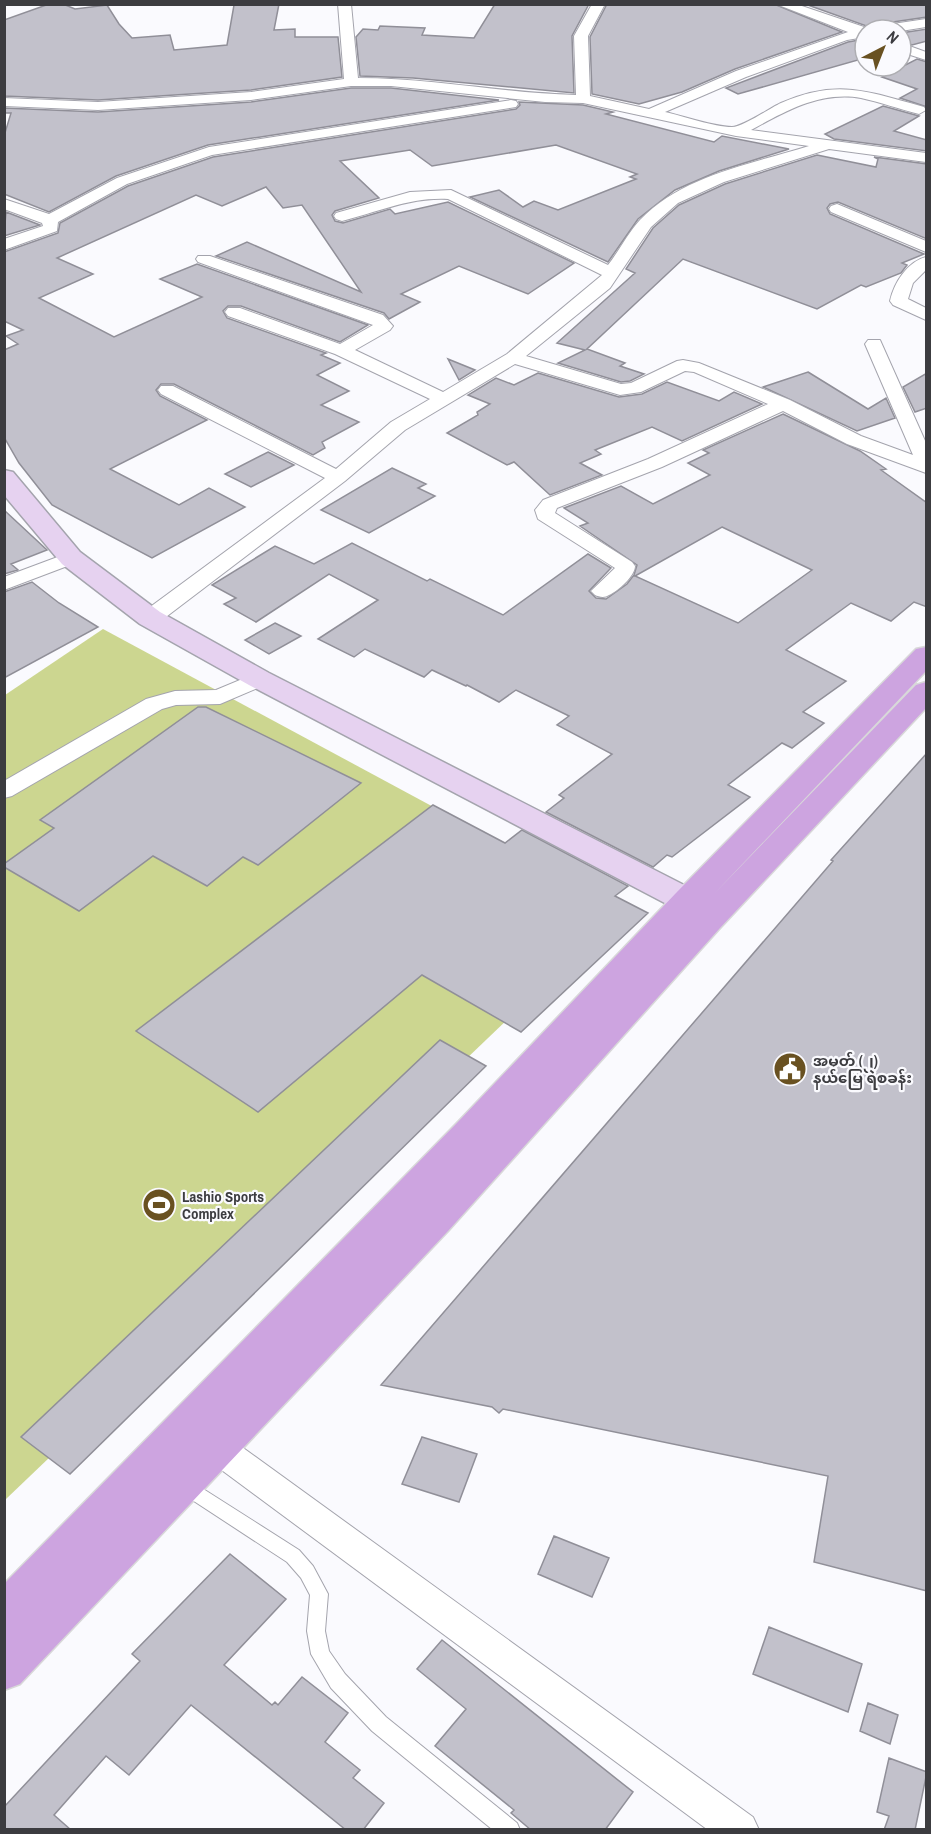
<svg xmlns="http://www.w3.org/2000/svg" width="931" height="1834" font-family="'Archivo Narrow','Noto Sans Myanmar',sans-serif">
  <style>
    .green { fill: #ccd690 }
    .building { fill: #c2c1cb; stroke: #908f98; stroke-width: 1.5; fill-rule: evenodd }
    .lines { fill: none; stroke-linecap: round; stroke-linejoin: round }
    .lane-casing { stroke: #a4a4ad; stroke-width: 2 }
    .street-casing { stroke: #a4a4ad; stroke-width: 2 }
    .secondary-casing { stroke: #a4a4ad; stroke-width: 3 }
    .primary-casing { stroke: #d8d8d9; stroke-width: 3 }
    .lane { fill: #fff; fill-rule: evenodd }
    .street { fill: #fff; fill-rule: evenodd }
    .secondary { fill: #e6d2f0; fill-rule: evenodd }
    .primary { fill: #cda4e0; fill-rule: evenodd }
    .labels { text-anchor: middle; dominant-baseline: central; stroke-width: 4.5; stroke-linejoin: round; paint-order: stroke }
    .poi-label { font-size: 15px; font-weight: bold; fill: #3c3c40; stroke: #fafafe; text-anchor: start }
  </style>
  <rect width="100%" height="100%" fill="#fafafe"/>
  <path class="green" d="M103 629 623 909 5 1500V695Z"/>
  <path class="building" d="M49 4H63L75 9 107 5 119 24 132 38 170 35 174 50 227 45 234 5 279 4 274 30 295 29V37H338L342 77 251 90 98 100 4 96V20Z
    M495 4H589L572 36 574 93 413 78 360 76 356 37 363 29 378 30 380 26 425 28 422 35 474 38Z
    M607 4H774L842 32 735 69 682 92 639 104 592 94 590 37Z
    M805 4H927V17L879 24 872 28Z
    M927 29V41L912 45 901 41V33Z
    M865 39V58L738 94 726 88 848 42Z
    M917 59 927 62V107L900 98 917 89 882 77Z
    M351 88H391L499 100 208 145 116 176 49 212 4 194V136L11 113H4V108L98 112 251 102Z
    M519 102 583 105 613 112 606 114 714 142 722 136 789 149 719 171 675 190 638 219 608 262 470 197 499 190 523 207 534 201 558 210 636 179 630 177 637 174 556 145 432 166 410 150 340 161 379 198 335 211 332 215 335 221 343 223 390 209 395 214 448 202 574 263 528 294 459 266 401 294 420 302 389 319 384 313 216 256 247 242 361 292 302 205 283 208 266 187 222 206 196 195 57 258 93 274 39 298 114 337 202 297 160 279 197 264 368 325 340 342 241 306H228L223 311 227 318 326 353 321 355 340 363 317 375 349 391 321 405 359 422 322 442 325 448 313 455 174 384H161L156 390 160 396 207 420 110 469 179 505 209 488 245 507 152 558 52 505 19 463 4 437V350L18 344 6 336 23 330 4 321V252L58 233 60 223 128 186 213 157 516 109 520 105Z
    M883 106 919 116 894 131 927 140V151L834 139 825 134Z
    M817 155 876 167 878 159 874 157 927 164V239L838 202 830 204 827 208 830 214 924 254 902 263 907 265 901 273 866 287 861 285 817 309 683 259 587 349 625 363 620 366 644 374 630 381 621 382 558 363 585 350 557 343 635 273 626 269 653 228 679 205 725 184Z
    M6 212 40 225 4 236Z
    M448 359 475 370 459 380Z
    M808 372 868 409 886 398 895 418 857 431 763 387Z
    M538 373 619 397 642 394 667 382 719 401 734 392 762 404 682 441 652 427 595 450 601 454 580 463 602 475 550 495 514 462 507 465 447 433 478 415 477 412 490 404 468 395 496 378 514 385Z
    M927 373V408L915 412 903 387Z
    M783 414 860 451 886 469 881 470 927 503V607L914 602 891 621 851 603 786 650 846 681 803 712 824 723 792 748 782 743 728 785 750 797 672 857 667 855 653 867 546 812 564 798 559 795 612 754 557 725 569 716 516 690 499 702 467 685 466 686 432 670 424 677 365 649 354 657 318 639 378 600 329 574 256 622 224 604 236 598 212 585 275 546 314 564 352 543 427 581 430 579 503 615 588 554 611 568 589 591 596 598 606 599 627 584 634 575 637 565 580 526 588 523 564 508 621 486 653 504 710 475 688 463 709 453 703 450ZM722 527 812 570 738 623 635 576Z
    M268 452 294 465 251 487 225 474Z
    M392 468 426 484 418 488 435 496 369 533 321 510Z
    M4 510 47 550 11 564 18 570 4 574Z
    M32 582 59 603 98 627 4 678V592Z
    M275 623 301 636 269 654 245 640Z
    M198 707H206L361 783 258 865 243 857 207 886 153 856 79 911 4 867V864L54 828 40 820Z
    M927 753V1591L814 1562 828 1476 503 1409 499 1413 492 1407 381 1385 833 861 831 860Z
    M433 805 505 843 522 830 628 886 615 896 648 913 521 1032 422 975 258 1112 136 1031Z
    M440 1040 486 1066 70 1474 21 1437Z
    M422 1437 477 1454 459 1502 402 1484Z
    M554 1536 609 1558 592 1597 538 1574Z
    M230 1554 286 1599 224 1665 272 1705 275 1702 278 1705 302 1677 348 1713 325 1742 360 1770 353 1778 384 1803 363 1830H346L191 1705 129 1775 106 1756 54 1815 71 1830H4V1807L140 1661 132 1654Z
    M769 1627 862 1664 848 1712 753 1674Z
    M442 1640 633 1792 605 1830H531L511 1813 514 1810 435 1746 466 1709 417 1669Z
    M868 1703 898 1715 890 1744 860 1731Z
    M889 1758 927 1772 915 1830H884L889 1816 877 1812Z"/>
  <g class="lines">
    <g class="lane-casing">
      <path id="lane" d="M186 1478 299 1550 313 1566 328 1594 325 1631 329 1651 345 1674 386 1717 517 1823 520 1830H493L372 1731 331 1688 311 1654 307 1631 310 1595 301 1578 287 1562 180 1492 177 1486 180 1480Z"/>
    </g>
    <g class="street-casing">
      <path id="street" d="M338 4H351L358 78C431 78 503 93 576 95L574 36 592 4H605L588 36 590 96 649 109 736 71 848 32 776 4H796L870 29 865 30V37L847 40 746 77 665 112C683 116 714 127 732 127 743 127 770 108 781 103 838 78 869 92 924 107L926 110 919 114C899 109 880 102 861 98 820 91 786 111 751 130L926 153V162L829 149 724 182 678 203 651 227 610 288 526 356 621 384 631 383 677 361 683 360 699 363 790 400 861 436 913 455 865 344 868 340H880L926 443V473L847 444 783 411 662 467 557 508 555 513 632 562 635 566C635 576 618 591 609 595 605 598 599 597 595 595L591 591 615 568 538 519 535 510 543 500 648 459 768 404 694 372 685 371 641 392 620 395 515 364 405 430 345 481 158 623 150 624 142 623 139 618 142 613 325 478 161 394 158 390 161 386H173L336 469 391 422 430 399 335 354 228 316 225 312 228 308H240L340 344 373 325 198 262 196 259 198 256H210L383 315 393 326 390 330 355 350 443 392 507 354 602 275 448 199C410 197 378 212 342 221L336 219 334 216 336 213 410 192 451 190 608 265C619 251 628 233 640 220 683 175 752 164 809 146L736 136 583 103 545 102 391 86H351L251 100 98 110 4 106V98L98 102 251 92 344 79Z
        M926 19V27L901 31 872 30 879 26Z
        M901 43 926 52V60L901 52Z
        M511 100 516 101 518 104 516 107 212 155 127 184 58 222 57 231 4 250V239L43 226 42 223 4 209V199L49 214 117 178 209 147Z
        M837 204 926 241V252L831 212 829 209 831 206Z
        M926 257V270L913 283 908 299 926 308V320L893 305 890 301C894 283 907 262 926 257Z
        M71 552 78 554 81 558 78 562 4 590V577Z
        M259 672 267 674 270 679 267 684 220 704 176 705 162 709 12 796 4 798V781L146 699 175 691 216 690Z
        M216 1433 228 1437 753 1817 759 1830H708L204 1457 200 1447 204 1437Z"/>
    </g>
    <g class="secondary-casing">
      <path id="secondary" d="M4 470 13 472 80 552 160 612 269 673 725 906 729 914 725 922 713 925 701 922 249 685 140 624 62 564 4 495Z"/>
    </g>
    <g class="primary-casing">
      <path id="primary" d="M926 647V671L713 895 916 685 926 682V708L720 928 448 1231 20 1684 4 1690V1584L456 1124 676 893 916 649Z"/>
    </g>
    <use href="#lane" class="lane"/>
    <use href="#street" class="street"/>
    <use href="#secondary" class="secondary"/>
    <use href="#primary" class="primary"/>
  </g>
  <defs>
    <g id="civic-disc" transform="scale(1.725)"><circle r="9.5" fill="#695121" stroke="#fafafe"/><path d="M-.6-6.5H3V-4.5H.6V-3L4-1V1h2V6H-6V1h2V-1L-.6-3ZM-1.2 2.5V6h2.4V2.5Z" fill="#fff"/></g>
    <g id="stadium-disc" transform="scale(1.725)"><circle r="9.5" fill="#695121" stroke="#fafafe"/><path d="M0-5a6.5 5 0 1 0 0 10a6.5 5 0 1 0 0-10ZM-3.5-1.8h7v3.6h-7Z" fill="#fff"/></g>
  </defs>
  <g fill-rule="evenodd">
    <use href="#civic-disc" x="790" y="1069"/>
    <use href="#stadium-disc" x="159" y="1205"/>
  </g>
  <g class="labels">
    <g class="poi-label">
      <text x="813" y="1060">အမှတ် (၂)<tspan x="813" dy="17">နယ်မြေ ရဲစခန်း</tspan></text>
      <text x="182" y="1196">Lashio Sports<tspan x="182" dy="17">Complex</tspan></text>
    </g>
  </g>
  <rect width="931" height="1834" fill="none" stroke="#3c3c40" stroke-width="12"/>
  <g transform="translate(883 48) rotate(42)"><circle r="28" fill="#fafafe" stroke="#aeaeb2" stroke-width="1.5"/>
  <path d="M0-4.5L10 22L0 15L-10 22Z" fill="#695121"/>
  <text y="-9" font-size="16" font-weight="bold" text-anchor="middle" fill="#3c3c40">N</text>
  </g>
</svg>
